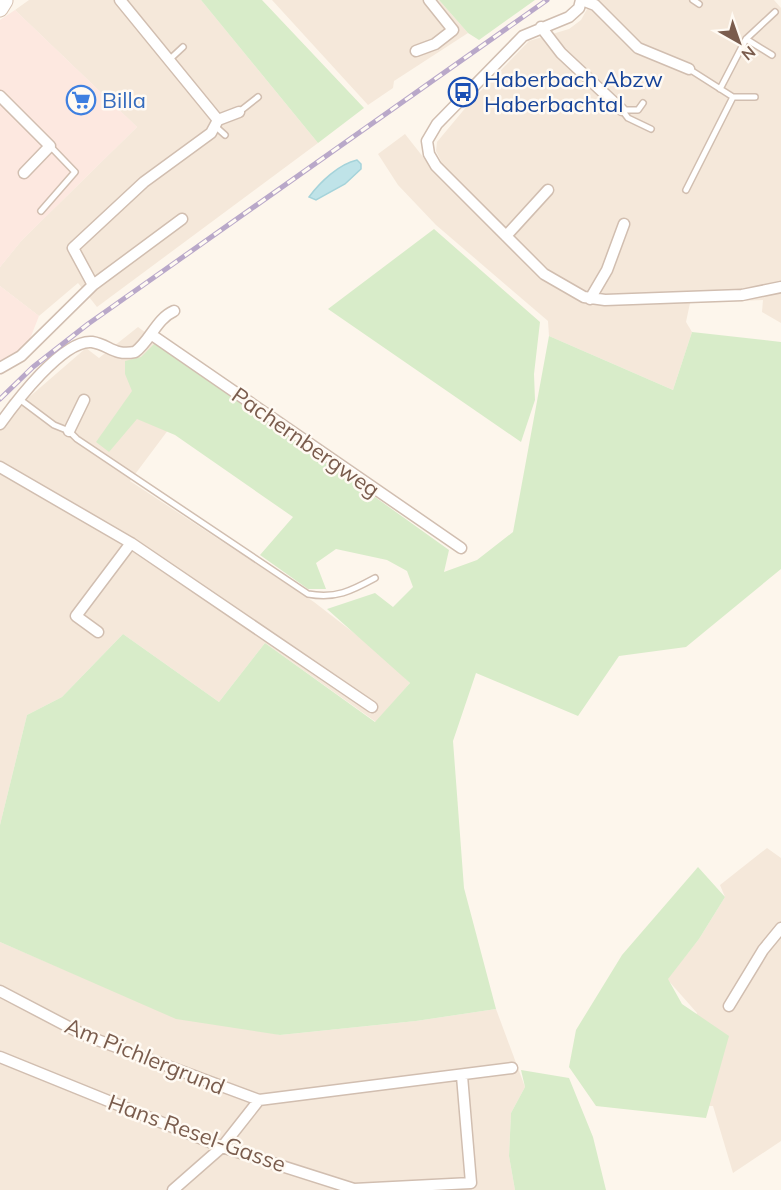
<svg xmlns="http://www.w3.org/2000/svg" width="781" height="1190" font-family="Mulish,sans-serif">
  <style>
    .residential { fill: #f5e8da }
    .commercial { fill: #fde8e0 }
    .green { fill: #d8ecc9 }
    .water { fill: #bfe3e8; stroke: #a5d3da; stroke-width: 1.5 }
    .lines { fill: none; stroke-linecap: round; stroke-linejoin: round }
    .service-casing { stroke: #d1beb0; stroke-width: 8 }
    .minor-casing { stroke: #d1beb0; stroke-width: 13 }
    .secondary-casing { stroke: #d6c0b0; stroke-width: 17 }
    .service { stroke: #fff; stroke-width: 5 }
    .minor { stroke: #fff; stroke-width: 10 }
    .secondary { stroke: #fff; stroke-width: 15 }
    .rail-casing { stroke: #b9a8c9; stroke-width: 5 }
    .rail { stroke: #fffaf3; stroke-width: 3; stroke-dasharray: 9; stroke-linecap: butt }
    .labels { text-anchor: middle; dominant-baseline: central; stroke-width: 5; stroke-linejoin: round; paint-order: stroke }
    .transit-label { font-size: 22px; fill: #164399; stroke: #fffaf3; text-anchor: start }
    .shop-label { font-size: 22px; fill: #366cbe; stroke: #fffaf3; text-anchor: start }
    .street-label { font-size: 22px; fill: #7a5c4d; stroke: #fffaf3 }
  </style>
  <rect width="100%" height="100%" fill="#fdf6ec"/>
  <path class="residential" d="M29 0H201L318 143 97 307 78 283 39 316 0 286V267L22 240 137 127 15 10Z
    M272 0H439L468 33 394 81 393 88 368 105Z
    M592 0H774L781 8V323L762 312 763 300 690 303 686 322 692 332 673 390 549 336 548 321 436 225 398 185 378 154 405 134 431 167 441 161 436 151 437 142 472 100 529 41 569 29 581 20Z
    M138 327 207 378 130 481 314 602 376 650 410 683 376 722 265 643 219 702 123 634 62 697 27 715 0 825V414L10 399 20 405 86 348 99 358Z
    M767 848 781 858V1141L733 1173 713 1106H653L697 1013 667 979 699 939 725 897 720 885Z
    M0 942 84 978 280 1035 416 1021 496 1009 525 1087 511 1113 509 1156 515 1190H0Z"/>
  <path class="commercial" d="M15 10 137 127 22 240 0 267V20Z
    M0 286 39 316 22 359 0 375Z"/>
  <path class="green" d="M201 0H262L364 108 318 143Z
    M439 0H535L479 40 468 33Z
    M434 229 540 322 534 374 535 400 521 442 328 309Z
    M692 332 781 342V569L686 647 619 656 578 716 476 673 453 741 464 888 496 1009 416 1021 280 1035 176 1019 0 942V825L27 715 62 697 123 634 219 702 265 643 375 722 410 683 327 609 375 593 393 607 413 587 407 571 387 560 336 549 316 563 326 589H308L260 555 293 517 175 435 137 419 109 452 96 442 132 391 125 374V361L141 357 157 341 449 550 444 572 477 560 513 532 549 336 673 390Z
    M698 867 725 897 699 939 668 979 682 1004 729 1036 706 1118 596 1106 569 1067 576 1030 622 955Z
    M521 1070 569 1078 593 1137 606 1190H515L509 1156 511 1113 525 1087Z"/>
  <path class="water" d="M357 160 361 164V169L345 184 316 200 309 197C320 182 339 164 357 160Z"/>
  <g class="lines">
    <g class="service-casing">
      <path id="service" d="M693 0 699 4
        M746 39 772 55
        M169 60 183 47
        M689 69 733 97H755
        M720 89 746 39 775 12
        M643 103 638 110H622L628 118 651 129
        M239 112 258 97
        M215 126 225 135
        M686 190 733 97
        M41 211 75 172 50 146
        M18 398 54 425 69 431 77 439 308 594C336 599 351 591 375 578"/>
    </g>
    <g class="minor-casing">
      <path id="minor" d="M581 0 579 8 569 17 523 36 437 124 427 141 429 154 436 166 544 274 584 297 605 300 742 295 781 287
        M582 0 595 5 638 48 689 69
        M541 27 561 53 622 110
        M416 51 435 44 453 30 429 0
        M0 96 50 146 24 173
        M218 120 239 112
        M506 236 548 190
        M93 285 73 248 144 182 211 133 218 120 120 0
        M590 299 607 270 624 224
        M152 335 461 548
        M0 368 21 356 93 285 182 219
        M0 424C15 403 63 339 92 342 110 345 113 356 135 352 151 340 156 319 174 311
        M69 431 84 400
        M0 467 131 543 372 707
        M98 632 76 616 131 543
        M0 991 84 1035 259 1100
        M729 1006 763 950 781 928
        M0 1057 222 1147 354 1189 471 1183 462 1076
        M173 1190 222 1147 259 1100 512 1068"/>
    </g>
    <g class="secondary-casing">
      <path id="secondary" d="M0 9 5 1"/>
    </g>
    <use href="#service" class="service"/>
    <use href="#minor" class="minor"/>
    <use href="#secondary" class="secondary"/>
    <g class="rail-casing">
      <path id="rail" d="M0 399 33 367 88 324 547 0"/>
    </g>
    <use href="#rail" class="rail"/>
  </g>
  <defs>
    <g id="bus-ring" transform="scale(1.5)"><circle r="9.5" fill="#fffaf3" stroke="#1a4fb4" stroke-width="1.5"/><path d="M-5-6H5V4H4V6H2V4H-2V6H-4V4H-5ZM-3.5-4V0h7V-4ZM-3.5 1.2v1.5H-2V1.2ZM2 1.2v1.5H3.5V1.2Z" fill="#1a4fb4"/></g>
    <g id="supermarket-ring" transform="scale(1.5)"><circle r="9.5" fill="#fffaf3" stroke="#3f7fe0" stroke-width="1.5"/><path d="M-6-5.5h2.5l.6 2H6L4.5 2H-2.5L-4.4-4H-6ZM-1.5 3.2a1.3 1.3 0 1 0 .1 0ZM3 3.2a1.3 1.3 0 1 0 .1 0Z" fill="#3f7fe0"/></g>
  </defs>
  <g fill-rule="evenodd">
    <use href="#bus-ring" x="463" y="92"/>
    <use href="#supermarket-ring" x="81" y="100"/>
  </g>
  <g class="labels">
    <g class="transit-label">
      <text x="484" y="79">Haberbach Abzw<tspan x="484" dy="25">Haberbachtal</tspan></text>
    </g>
    <g class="shop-label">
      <text x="102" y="100">Billa</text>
    </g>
    <g class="street-label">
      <text transform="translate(306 442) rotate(35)">Pachernbergweg</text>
      <text transform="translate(145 1056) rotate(22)">Am Pichlergrund</text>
      <text transform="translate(197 1133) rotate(20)">Hans Resel-Gasse</text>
    </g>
  </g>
  <g transform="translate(739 42) rotate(140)" stroke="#fffaf3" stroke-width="4.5" paint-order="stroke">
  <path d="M0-4.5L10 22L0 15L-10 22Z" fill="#7a5c4d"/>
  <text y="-9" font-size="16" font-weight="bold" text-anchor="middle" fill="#7a5c4d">N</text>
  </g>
</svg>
